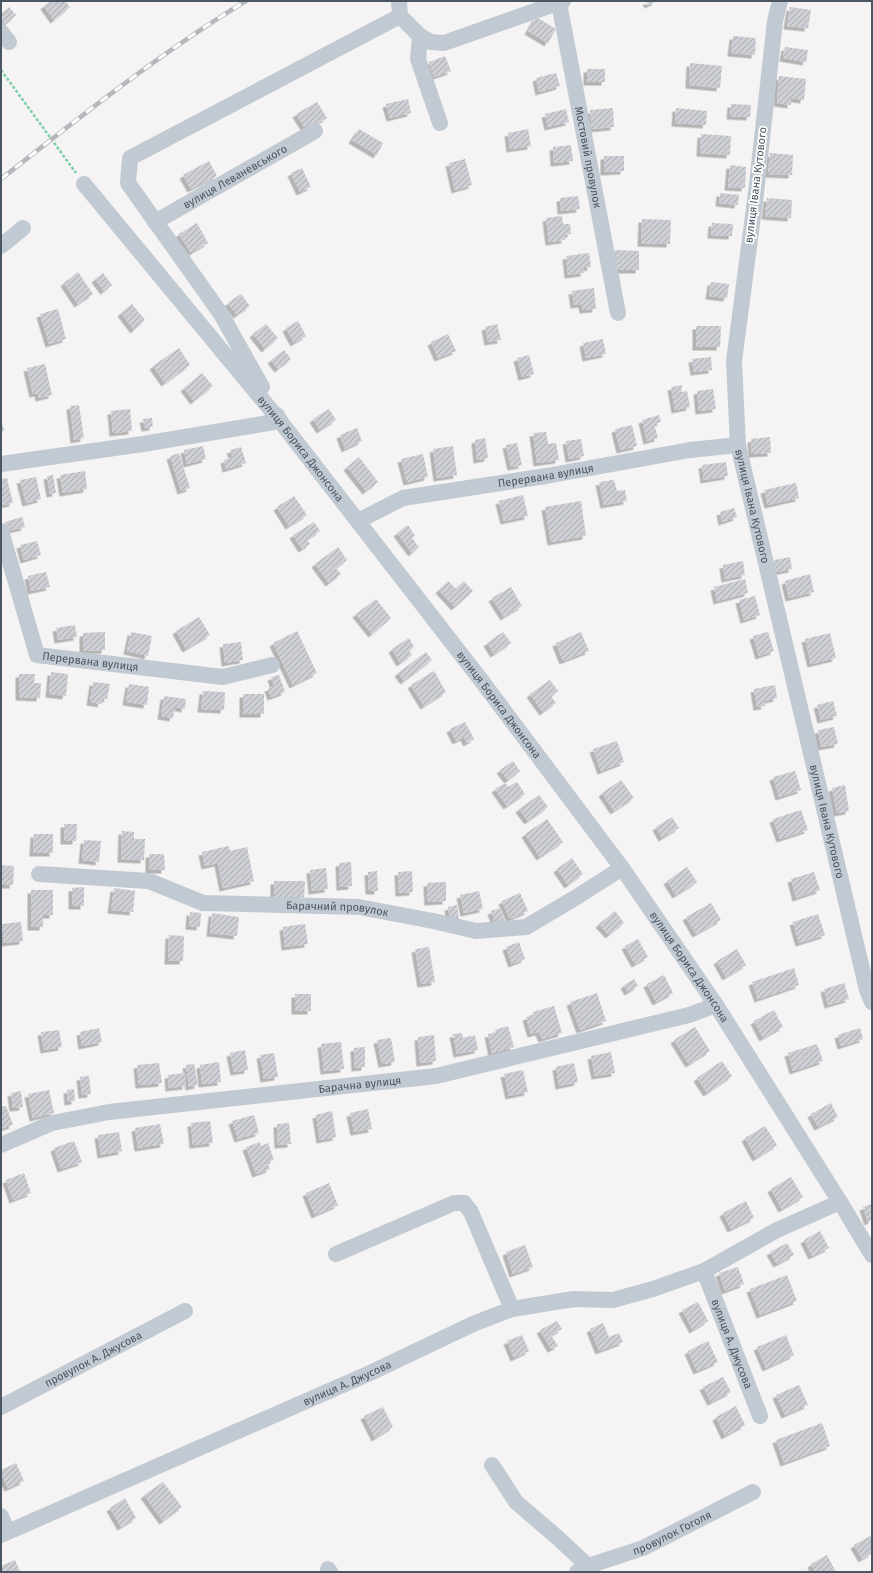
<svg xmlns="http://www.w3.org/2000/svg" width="873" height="1573" font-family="'Fira Sans',sans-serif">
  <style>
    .building { fill: url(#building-hatch); filter: url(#shadow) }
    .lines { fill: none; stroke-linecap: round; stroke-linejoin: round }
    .path { stroke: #7ad0a6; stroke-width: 2.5; stroke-dasharray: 3 2; stroke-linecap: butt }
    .minor { stroke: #c1cad2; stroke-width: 16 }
    .rail-casing { stroke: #b5b8bd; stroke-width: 4.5 }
    .rail { stroke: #fff; stroke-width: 3; stroke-dasharray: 9; stroke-linecap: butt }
    .labels { text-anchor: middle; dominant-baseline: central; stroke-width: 3.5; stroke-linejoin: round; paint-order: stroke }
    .street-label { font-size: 11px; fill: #4a5661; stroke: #fff }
  </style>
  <defs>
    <pattern id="building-hatch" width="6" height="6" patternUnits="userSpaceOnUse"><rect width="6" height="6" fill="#cdcfd5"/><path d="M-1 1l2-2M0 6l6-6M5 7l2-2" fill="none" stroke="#a8abb0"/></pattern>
    <filter id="shadow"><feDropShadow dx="-3.5" dy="3.5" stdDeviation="0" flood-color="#0004"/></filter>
  </defs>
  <rect width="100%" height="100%" fill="#f5f3f3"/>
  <path class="building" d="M50 1H65L70 7 54 20 44 6Z
    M646 1H657L648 5Z
    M9 7 16 15 5 25 1 20V14Z
    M790 7 811 10 808 28 787 26Z
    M536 17 556 29 548 43 528 31Z
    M733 36 756 38 755 55 731 53Z
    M785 47 808 50 806 62 783 58Z
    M445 56 451 71 434 77 429 62Z
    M690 63 722 66 720 88 689 85Z
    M587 69H605V82H587Z
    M556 73 560 86 539 92 536 78Z
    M779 76 806 79 804 100 791 98V105L777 103Z
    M408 99 411 113 390 118 386 104Z
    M317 102 327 118 306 130 296 114Z
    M731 104 751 105 750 117 730 116Z
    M613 108 614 127 592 129 590 110Z
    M676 108 707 111 706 125 675 123Z
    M566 109 569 122 548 127 545 114Z
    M359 129 383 143 377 155 352 140Z
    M528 129 531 146 510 149 508 133Z
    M701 134 731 136 730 155 700 153Z
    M571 145 573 161 554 163 553 147Z
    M770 153 793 155 792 175 768 174Z
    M604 156H624V171L604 172Z
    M465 159 472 185 455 190 449 163Z
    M209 161 217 176 191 189 183 175Z
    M730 165 746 167 745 188 728 187Z
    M302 168 311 187 300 192 291 173Z
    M720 193 739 195 738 205 719 203Z
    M578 196 580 209 561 211 560 198Z
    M767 198 792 200 791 218 765 216Z
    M562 216 563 224H570L571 234 564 235 565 240 549 242 546 218Z
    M642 219 671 220 670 244 641 243Z
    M197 223 208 243 191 253 179 234Z
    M712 223 733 224 732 236 711 235Z
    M615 250 639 251V270H614Z
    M589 253 591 267 584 268V273L568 275 566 256Z
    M78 272 93 294 78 304 64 283Z
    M103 273 112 285 104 291 95 279Z
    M711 282 729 284 727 298 709 296Z
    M594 288 596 309 583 310 582 304 574 305 572 291Z
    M241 294 250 306 237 315 228 303Z
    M132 304 145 320 134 330 121 313Z
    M58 309 66 339 49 344 40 314Z
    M298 321 306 336 294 343 286 328Z
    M266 324 278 338 265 349 253 334Z
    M497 324 501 340 488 342 485 327Z
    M696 326H721L720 347H696Z
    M448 334 456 351 438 358 431 342Z
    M603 339 606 354 586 358 583 343Z
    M179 348 190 365 165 383 153 366Z
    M284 350 291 359 278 369 271 360Z
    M529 355 534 374 522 377 517 358Z
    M711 357 712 370 694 372 692 359Z
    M45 364 52 395 39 398 38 393 33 394 27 368Z
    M202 373 213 386 194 401 184 388Z
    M682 385 681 392 687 391 690 407 675 410 671 387Z
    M713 389 716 409 699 411 697 391Z
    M79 405 84 438 74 440 70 406Z
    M130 409 132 431 113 433 111 411Z
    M329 409 336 420 320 430 313 419Z
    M659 415 661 422 654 424 658 438 647 441 642 420Z
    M1 417 4 431 1 432Z
    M152 418 153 427 145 428 143 419Z
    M632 425 637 446 620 450 615 429Z
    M357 428 362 441 345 449 340 435Z
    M546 432 548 444 556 443 559 460 537 463 533 433Z
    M770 437 771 453 752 454 751 439Z
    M485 438 488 458 477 460 475 440Z
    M581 439 584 456 569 459 566 441Z
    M517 443 522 465 511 467 506 445Z
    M203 446 206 459 187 464 184 450Z
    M453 446 457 475 437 478 433 449Z
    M241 447 246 463 226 469 224 460 233 457 230 450Z
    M179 453 190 488 181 491 170 456Z
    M423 454 428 477 407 482 401 459Z
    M359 457 378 482 366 491 347 467Z
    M726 462 728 476 704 480 702 465Z
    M85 471 87 489 63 493 60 475Z
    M53 475 56 493 50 494 47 476Z
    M36 477 41 499 26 503 20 480Z
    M7 478 13 503 3 505 1 496V479Z
    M614 480 617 491 625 490 627 501 604 505 599 482Z
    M796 483 799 498 768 505 764 490Z
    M523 495 528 516 504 521 499 501Z
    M294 496 307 515 289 526 277 507Z
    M581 501 586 536 551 542 545 507Z
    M734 508 737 517 722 522 720 512Z
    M22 517 25 527 8 531 5 522Z
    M314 522 320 531 307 539 310 544 302 549 293 535Z
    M408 525 415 536 412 538 419 547 412 553 397 533Z
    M37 541 41 555 24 560 20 545Z
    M338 547 347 560 336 568 341 574 329 583 315 564Z
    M790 557 792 569 776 572 774 560Z
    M743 561 745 575 725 579 723 565Z
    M46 572 50 587 31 591 28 576Z
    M810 574 814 592 789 598 785 581Z
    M745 579 748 593 717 601 714 587Z
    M448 581 456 589 464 581 473 591 455 607 439 590Z
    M511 587 522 606 504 617 492 598Z
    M755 596 760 615 744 620 739 600Z
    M376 599 391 618 372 634 356 614Z
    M199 617 210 635 186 649 176 631Z
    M75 625 77 637 58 640 56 628Z
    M297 631 317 673 293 685 273 643Z
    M105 632V650L83 651V633Z
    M131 632 152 636 148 656 127 651Z
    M503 632 511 643 494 654 487 643Z
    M581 632 589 651 563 661 556 643Z
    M768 632 774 651 759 656 753 636Z
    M830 633 836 658 811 664 805 639Z
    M409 638 414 647 409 651 412 655 400 663 392 649Z
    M241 642 243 660 225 663 223 644Z
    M426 652 432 660 404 681 398 673Z
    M434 671 446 692 424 706 411 685Z
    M51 672 68 674 66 696 49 694Z
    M19 674H35L34 683H41L40 698 19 697Z
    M279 675 285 692 271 697 268 688 274 686 271 677Z
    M550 680 558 691 551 696 556 703 543 712 530 694Z
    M93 682 110 684 107 699 102 698 101 704 90 702Z
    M129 684 149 687 147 705 126 702Z
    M775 685 777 698 764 701 765 706 757 707 754 689Z
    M203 691 225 692 224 710 201 709Z
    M243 694H264V714H243Z
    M164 696 186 699 185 709 175 707 173 718 161 716Z
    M833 701 837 716 821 720 817 705Z
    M465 722 474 739 467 743 464 737 456 741 450 729Z
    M834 727 838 744 821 747 818 730Z
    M617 741 624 762 601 771 593 749Z
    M513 761 520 771 508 780 500 770Z
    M795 771 801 790 779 797 773 777Z
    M621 780 634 798 614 811 602 793Z
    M517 782 525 794 507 806 495 789 505 783 508 787Z
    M845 785 849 811 837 813 832 788Z
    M539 795 548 807 528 821 519 809Z
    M801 810 808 830 780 839 773 819Z
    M672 817 679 828 662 838 656 827Z
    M547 819 563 842 540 857 525 834Z
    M64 824H77L76 841H64Z
    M122 831 134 832V839H145L144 860 121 859Z
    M34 834H53V853H33Z
    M84 840 101 841 99 862 82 860Z
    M229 846 230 851 247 847 254 881 223 888 218 863 205 866 202 852Z
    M149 854H164L165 870H149Z
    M572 858 583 874 568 885 557 869Z
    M351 862 352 886 340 887 339 863Z
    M1 865 14 866 13 885H1Z
    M687 867 697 882 676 895 667 881Z
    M326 868 328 889 312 891 310 870Z
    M377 871 378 891H369L368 872Z
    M412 871 413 892 399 893 398 872Z
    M814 872 820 890 796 898 791 879Z
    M274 881H305L304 897H274Z
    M446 882V901L428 902 427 883Z
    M84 887V906H72V888Z
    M114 888 135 891 133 912 111 910Z
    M31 890H53V915H43V927H31Z
    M479 891 483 909 464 913 460 895Z
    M520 893 528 911 510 919 502 901Z
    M711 903 721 920 696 934 686 917Z
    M457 905 459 919 450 920 448 907Z
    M500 908 505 922 496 925 491 911Z
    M615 911 624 923 609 935 599 924Z
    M190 912 201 913 200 927 189 926Z
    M212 913 239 917 237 936 210 933Z
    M818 914 825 935 799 943 793 922Z
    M21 922 23 941 4 943 2 924Z
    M305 924 308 944 285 947 283 927Z
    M169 935 184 936 183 961H168Z
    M638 939 648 957 635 964 625 946Z
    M519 942 525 959 512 964 506 947Z
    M429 947 435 982 421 984 415 949Z
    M737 949 746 965 726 977 717 961Z
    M794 968 799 985 758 999 752 982Z
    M664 975 673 993 656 1002 647 984Z
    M634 979 638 986 628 992 624 985Z
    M844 983 849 999 828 1005 824 989Z
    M597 993 606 1021 580 1030 570 1002Z
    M295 994H311V1011H295Z
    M554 1006 562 1033 542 1039 539 1032 531 1034 526 1017 534 1015 533 1012Z
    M774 1010 783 1027 763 1038 754 1021Z
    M508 1026 514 1047 492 1053 488 1034 496 1033 495 1030Z
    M695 1027 710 1051 689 1064 674 1040Z
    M99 1028 102 1042 82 1046 80 1032Z
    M860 1028 863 1039 841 1046 838 1035Z
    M59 1030 62 1047 44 1050 41 1032Z
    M462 1033 463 1038 475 1035 478 1050 457 1054 453 1034Z
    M434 1035 436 1061 420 1063 418 1037Z
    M391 1038 395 1062 382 1064 377 1040Z
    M341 1042 344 1069 324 1071 321 1044Z
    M817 1044 823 1061 793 1071 788 1053Z
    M365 1047V1067L355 1068 354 1048Z
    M245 1050 248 1070 234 1072 230 1053Z
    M611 1052 615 1073 595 1076 591 1056Z
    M274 1053 278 1077 264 1079 260 1055Z
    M722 1061 732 1076 707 1093 697 1078Z
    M219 1062 221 1082 202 1084 200 1065Z
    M159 1063 162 1083 139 1085 137 1065Z
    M574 1063 578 1082 559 1086 556 1067Z
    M194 1064 198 1085 189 1087 186 1065Z
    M523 1070 528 1092 509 1096 504 1074Z
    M185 1073 186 1086 169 1088 168 1075Z
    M89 1076 91 1094 82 1095 80 1077Z
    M74 1089 75 1101 68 1102 67 1090Z
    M49 1090 54 1113 33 1118 28 1094Z
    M21 1091 23 1107 13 1108 11 1093Z
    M831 1103 838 1117 818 1127 811 1114Z
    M6 1106 13 1125 1 1129V1107Z
    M368 1109 372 1129 354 1132 350 1113Z
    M332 1111 336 1137 320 1140 316 1115Z
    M254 1115 259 1133 238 1139 232 1121Z
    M210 1121 213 1143 193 1145 191 1123Z
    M289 1123 291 1144 278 1145 277 1124Z
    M160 1124 164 1144 138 1148 135 1128Z
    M765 1126 777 1145 756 1158 745 1138Z
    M119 1132 122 1151 101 1155 98 1135Z
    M74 1141 82 1162 61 1169 54 1148Z
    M260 1142 261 1146 268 1143 274 1160 267 1162 270 1169 256 1174 246 1147Z
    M24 1173 31 1193 13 1200 6 1180Z
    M791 1177 803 1197 782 1209 771 1189Z
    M329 1183 338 1205 315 1215 306 1193Z
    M746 1201 754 1218 731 1229 723 1213Z
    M872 1204V1220L868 1222 863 1207Z
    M820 1231 829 1248 812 1256 804 1240Z
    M787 1243 794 1255 777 1264 770 1252Z
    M525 1245 533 1267 513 1274 506 1252Z
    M738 1267 744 1284 725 1291 719 1273Z
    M787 1275 797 1301 760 1315 750 1289Z
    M698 1302 708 1321 693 1330 682 1310Z
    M557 1321 562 1329 551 1335 558 1346 551 1349 540 1330Z
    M603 1323 609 1337 619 1333 623 1342 599 1351 590 1329Z
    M522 1335 529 1351 514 1358 507 1341Z
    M786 1335 794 1355 766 1368 757 1347Z
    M708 1341 718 1362 697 1371 688 1351Z
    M723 1377 731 1392 711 1402 703 1387Z
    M799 1385 808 1405 785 1415 776 1395Z
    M736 1406 745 1425 725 1436 716 1417Z
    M383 1407 393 1427 375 1438 364 1416Z
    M822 1423 830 1446 784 1463 776 1440Z
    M16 1463 24 1481 8 1488 1 1474V1470Z
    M163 1482 182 1507 163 1521 144 1495Z
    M125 1498 136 1518 121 1527 110 1508Z
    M870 1536 872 1539V1553L862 1559 854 1545Z
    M827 1555 836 1572H815L811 1564Z
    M15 1560 20 1572H1V1566Z"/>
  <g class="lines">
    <path class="path" d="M1 70 76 173"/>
    <g class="minor">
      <path id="s1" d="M780 1 775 21 756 193 734 361 738 445 867 990 872 1002"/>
      <path id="s2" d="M559 3 618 313"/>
      <path d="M400 16 420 36 431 42 444 43 563 1"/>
      <path d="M1 32 9 42"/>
      <path d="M420 36 418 59 440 123"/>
      <path id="s3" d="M84 184 280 421 481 680 622 868 716 1005 840 1202 872 1255"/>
      <path id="s4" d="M155 222 315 131"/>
      <path d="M1 246 23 228"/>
      <path d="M262 387 221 314 128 183 130 158 400 16 399 1"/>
      <path d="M1 464 143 444 280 421 277 415"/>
      <path id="s5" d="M358 521 403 498 546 476 690 450 738 445"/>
      <path id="s6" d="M1 531 37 655 223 677 272 665"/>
      <path id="s7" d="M39 874 149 881 203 903 359 907 433 921 476 931 526 927 575 898 622 868"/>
      <path id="s8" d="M1 1145 52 1123 109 1112 436 1076 689 1015 716 1005"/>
      <path d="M336 1254 454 1203H464L471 1212 512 1309"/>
      <path id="s9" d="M704 1271 760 1416"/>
      <path id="s10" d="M1 1407 185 1311"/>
      <path d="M492 1465 516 1502 558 1538 588 1566"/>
      <path d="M1 1516 7 1531"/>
      <path id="s11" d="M1 1535 370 1373 473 1324 512 1309 574 1299 613 1300 653 1289 704 1271 777 1230 840 1202"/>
      <path d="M328 1569 330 1572"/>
      <path id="s12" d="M577 1572 588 1566 643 1548 753 1492"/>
    </g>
    <g class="rail-casing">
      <path id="rail" d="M1 179C80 117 160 53 246 1"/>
    </g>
    <use href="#rail" class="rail"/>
  </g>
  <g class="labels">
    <g class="street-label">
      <text stroke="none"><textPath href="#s2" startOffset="157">Мостовий провулок</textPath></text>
      <text stroke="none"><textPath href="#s4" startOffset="92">вулиця Леваневського</textPath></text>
      <text transform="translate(756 185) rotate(-83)">вулиця Івана Кутового</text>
      <text stroke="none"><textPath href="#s3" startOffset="342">вулиця Бориса Джонсона</textPath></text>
      <text stroke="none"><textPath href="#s5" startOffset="195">Перервана вулиця</textPath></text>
      <text stroke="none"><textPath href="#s1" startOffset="510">вулиця Івана Кутового</textPath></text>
      <text stroke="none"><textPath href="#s6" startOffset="183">Перервана вулиця</textPath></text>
      <text stroke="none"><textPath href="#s3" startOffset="666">вулиця Бориса Джонсона</textPath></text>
      <text stroke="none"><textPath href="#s1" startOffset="834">вулиця Івана Кутового</textPath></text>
      <text stroke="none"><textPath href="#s7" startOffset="303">Барачний провулок</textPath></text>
      <text stroke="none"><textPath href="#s3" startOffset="990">вулиця Бориса Джонсона</textPath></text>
      <text stroke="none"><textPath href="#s8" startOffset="366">Барачна вулиця</textPath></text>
      <text stroke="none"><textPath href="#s9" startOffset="78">вулиця А. Джусова</textPath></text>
      <text stroke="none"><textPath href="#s10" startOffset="104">провулок А. Джусова</textPath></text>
      <text stroke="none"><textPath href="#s11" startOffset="378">вулиця А. Джусова</textPath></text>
      <text stroke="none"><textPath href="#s12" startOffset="103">провулок Гоголя</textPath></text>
    </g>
  </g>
  <rect width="873" height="1573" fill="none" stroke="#4a5661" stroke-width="4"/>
</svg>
